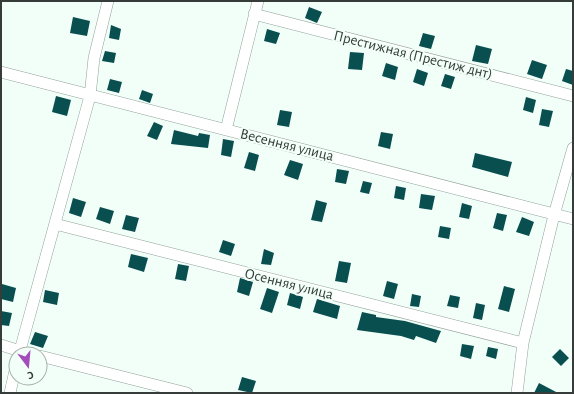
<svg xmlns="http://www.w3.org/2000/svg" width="574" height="394" font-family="'Alegreya Sans',sans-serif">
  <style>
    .building { fill: #0a4f50 }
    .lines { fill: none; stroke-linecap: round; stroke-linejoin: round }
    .minor-casing { stroke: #93a29b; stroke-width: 12 }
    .minor { stroke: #fff; stroke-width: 11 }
    .labels { text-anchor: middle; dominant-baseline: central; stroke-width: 4; stroke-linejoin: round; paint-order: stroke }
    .street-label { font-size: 15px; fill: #363c39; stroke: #f2fff9 }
  </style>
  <rect width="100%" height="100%" fill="#f2fff9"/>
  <path class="building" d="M309 7 322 12 317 23 305 18Z
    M73 17 90 21 87 36 70 33Z
    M111 25 121 29 119 40 109 38Z
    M267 29 280 33 276 44 264 41Z
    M423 33 435 36 431 49 419 46Z
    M476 45 492 49 488 64 472 61Z
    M105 51 116 53 114 63 102 61Z
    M350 52 364 53 362 70 348 69Z
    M532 60 547 65 542 79 527 74Z
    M386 63 398 67 395 80 382 76Z
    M417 69 428 73 424 86 413 82Z
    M566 69 573 71V85L562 81Z
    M445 74 455 77 451 89 441 86Z
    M110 79 122 82 119 93 107 90Z
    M142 90 153 94 150 103 139 99Z
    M56 96 71 100 67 116 52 112Z
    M526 97 536 100 533 113 523 110Z
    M542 109 553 111 549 127 539 125Z
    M280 110 292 112 289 127 277 125Z
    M154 122 163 126 157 140 147 136Z
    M174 130 198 136 199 133 210 135 208 148 171 144Z
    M381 132 393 134 390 149 378 146Z
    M223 139 234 141 231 157 221 155Z
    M249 152 259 155 255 171 244 168Z
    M475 153 512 162 508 177 472 167Z
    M290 160 303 164 298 180 284 175Z
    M337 169 349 171 346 184 335 182Z
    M363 181 372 183 369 194 360 192Z
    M396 186 406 188 404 200 394 198Z
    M421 194 435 196 432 210 419 208Z
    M73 198 86 202 81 217 69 213Z
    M316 200 327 203 322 222 311 220Z
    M462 203 472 206 469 219 459 217Z
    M100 207 114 211 110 224 96 219Z
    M497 213 507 215 503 231 493 228Z
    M126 215 139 218 135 232 122 229Z
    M522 217 534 222 529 236 516 232Z
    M440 226 451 228 449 239 438 237Z
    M223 240 235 244 231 256 219 252Z
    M264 249 274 253 271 265 261 264Z
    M131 254 148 258 144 272 128 267Z
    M339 261 351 263 347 283 335 281Z
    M178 264 189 266 186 281 175 279Z
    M240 278 253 282 249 296 237 292Z
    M387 281 398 284 394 299 383 296Z
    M2 284 16 288 13 302 1 299Z
    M504 286 515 289 509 312 498 309Z
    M267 288 279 292 272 313 260 309Z
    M45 290 59 293 57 305 43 302Z
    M290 293 303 297 300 309 287 305Z
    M412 294 421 296 419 307 410 306Z
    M450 295 460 297 458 308 447 306Z
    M317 299 340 306 337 319 313 312Z
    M476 303 485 305 482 320 473 318Z
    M1 311 12 313 9 326 1 325Z
    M362 312 376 315V317L405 321 441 331 436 343 416 336 414 340 401 336 357 330Z
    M35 332 48 336 43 348 30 344Z
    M462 344 474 346 471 359 460 356Z
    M488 347 498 349 496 359 486 356Z
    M560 349 569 358 561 366 552 357Z
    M242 377 256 381 252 393 238 390Z
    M539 383 558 393H534Z"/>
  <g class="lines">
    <g class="minor-casing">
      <path id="minor" d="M254 14 573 96
        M1 72 573 219
        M226 130 258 1
        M55 224 523 343
        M1 345 30 354
        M19 354 90 96 94 58 108 1
        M40 356 187 393
        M10 393 16 366
        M517 393 523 343 554 215 573 148"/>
    </g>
    <use href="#minor" class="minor"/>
  </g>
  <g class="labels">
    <g class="street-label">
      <text transform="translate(413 55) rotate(14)">Престижная (Престиж днт)</text>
      <text transform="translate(287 145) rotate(14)">Весенняя улица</text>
      <text transform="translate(289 284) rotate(14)">Осенняя улица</text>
    </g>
  </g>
  <rect width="574" height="394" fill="none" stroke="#363c39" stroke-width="4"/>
  <g transform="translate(28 366) rotate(164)"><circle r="19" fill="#f2fff9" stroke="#a7b1ac"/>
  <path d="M0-3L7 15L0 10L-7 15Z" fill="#a34dbb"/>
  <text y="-6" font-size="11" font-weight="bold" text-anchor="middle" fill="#363c39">С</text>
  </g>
</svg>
